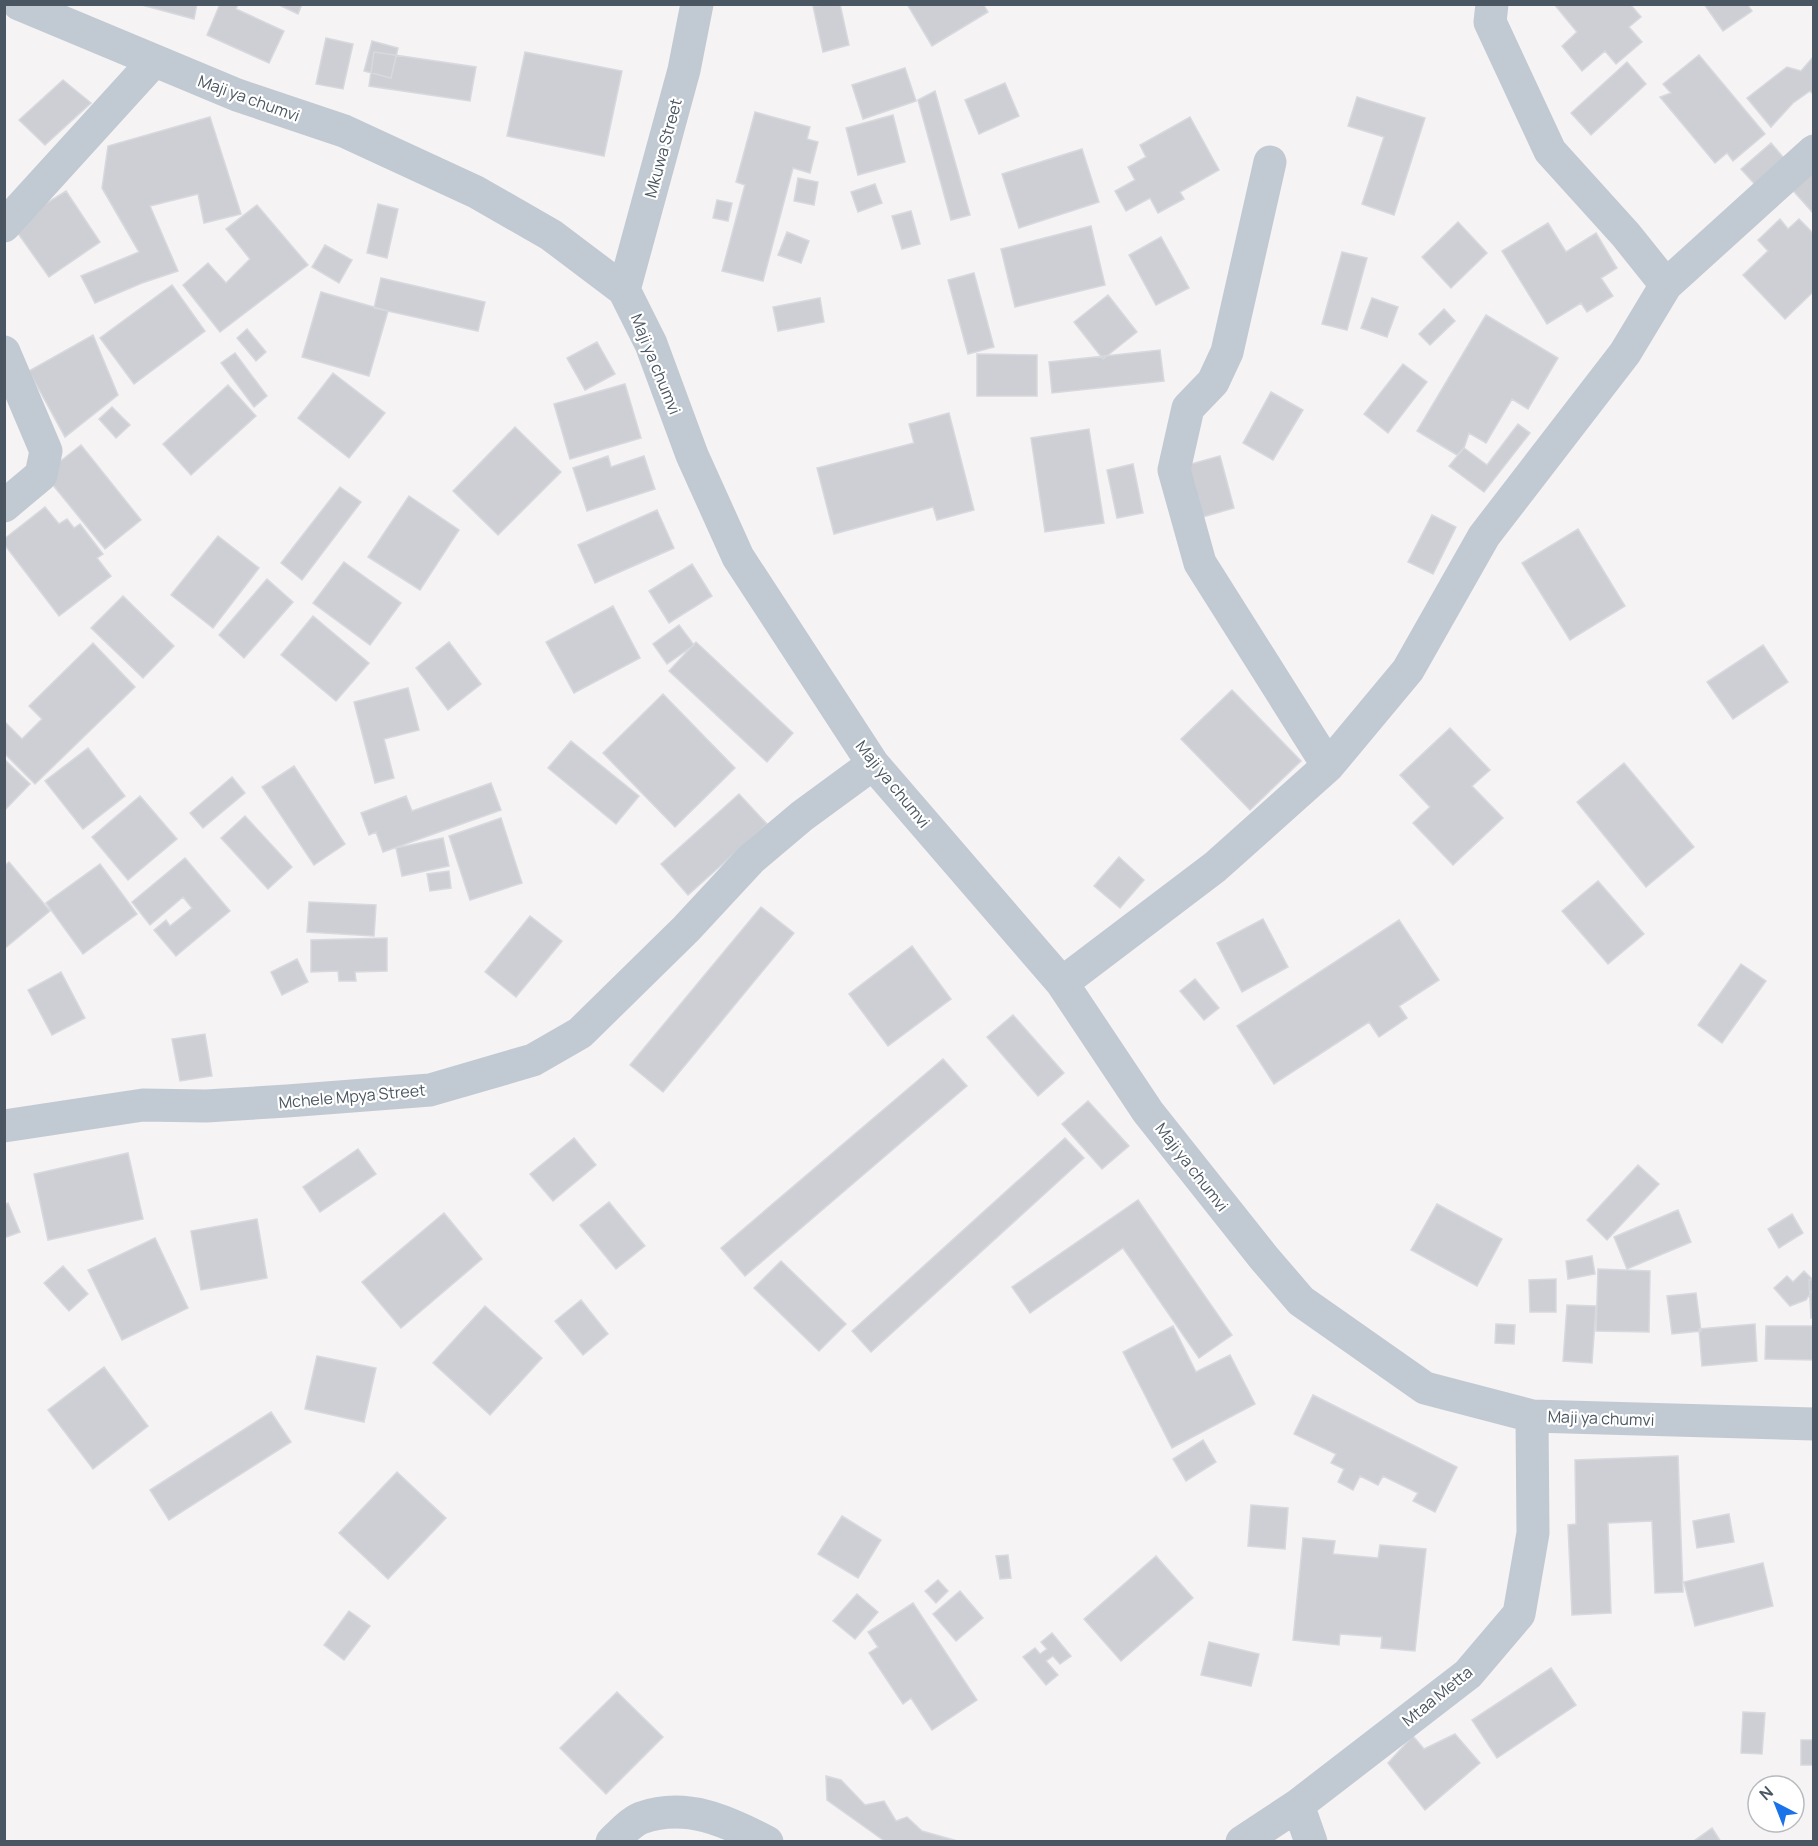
<svg xmlns="http://www.w3.org/2000/svg" width="1818" height="1846" viewBox="0 0 1818 1846" font-family="Manrope,sans-serif">
	<rect width="100%" height="100%" fill="#f5f3f3"/>
	<path fill="#cdcfd5" stroke="#d7d9de" stroke-width="1.5" d="M138 4H197L194 19Z
		M220 4H238L236 9 284 31 269 63 207 35Z
		M277 4H302L298 14Z
		M840 4 849 45 823 52 813 6Z
		M907 4H983L988 12 932 46Z
		M1554 4H1630L1641 17 1629 27 1642 42 1616 64 1605 51 1582 71 1562 46 1577 32Z
		M1704 4H1747L1752 11 1723 31Z
		M326 38 353 44 343 89 316 84Z
		M372 41 398 48 391 78 364 71Z
		M374 52 476 67 470 101 369 86Z
		M525 52 622 71 604 156 507 136Z
		M1699 55 1765 134 1733 161 1727 153 1715 163 1660 97 1671 93 1663 84Z
		M1814 56V95L1810 91 1793 103 1771 127 1747 98 1787 67 1801 71Z
		M1627 62 1646 84 1591 135 1571 113Z
		M905 68 916 101 863 119 852 85Z
		M63 80 91 103 45 145 19 120Z
		M1005 83 1019 116 979 134 965 100Z
		M935 91 970 215 951 220 918 100Z
		M1357 97 1425 118 1394 215 1362 204 1384 137 1348 126Z
		M755 112 810 127 807 139 818 142 810 173 793 168 763 281 722 271 745 185 736 182Z
		M893 115 905 162 858 175 846 128Z
		M210 117 241 214 204 223 198 194 150 206 178 271 142 283 95 303 81 276 139 252 102 188 108 146Z
		M1190 117 1219 170 1180 192 1184 199 1158 213 1150 198 1126 211 1115 191 1135 180 1128 167 1146 157 1140 145Z
		M1771 143 1789 164 1760 190 1741 169Z
		M1082 149 1099 202 1019 228 1002 174Z
		M1814 162V214L1788 185Z
		M798 178 818 182 814 205 794 201Z
		M875 184 882 203 858 212 851 192Z
		M66 191 100 242 49 277 12 225Z
		M717 200 732 203 728 221 713 218Z
		M378 204 398 209 387 258 367 253Z
		M257 205 308 265 220 332 183 285 208 263 226 283 250 259 226 229Z
		M911 211 920 244 902 249 892 216Z
		M1780 219 1788 229 1799 219 1814 234V291L1785 319 1743 275 1768 251 1758 240Z
		M1458 222 1487 253 1451 288 1422 257Z
		M1548 223 1566 252 1596 233 1617 268 1601 278 1613 296 1587 312 1581 303 1547 324 1502 251Z
		M1091 226 1105 285 1015 307 1001 249Z
		M787 232 809 241 801 263 778 255Z
		M1161 237 1189 288 1156 305 1129 255Z
		M325 245 352 260 339 283 312 267Z
		M1342 252 1367 258 1347 330 1322 324Z
		M974 273 994 347 968 354 948 280Z
		M381 278 485 302 478 331 374 308Z
		M172 285 205 331 134 384 100 338Z
		M321 292 388 311 369 376 302 357Z
		M1108 295 1137 332 1103 359 1074 322Z
		M820 298 824 322 778 331 773 307Z
		M1372 298 1398 307 1387 337 1361 328Z
		M1444 309 1455 321 1430 345 1419 334Z
		M1486 315 1558 358 1528 409 1512 399 1486 443 1469 433 1464 448 1457 455 1417 431Z
		M247 329 266 352 256 361 237 338Z
		M93 335 118 395 65 437 29 371Z
		M597 342 615 374 585 390 567 358Z
		M1160 350 1164 381 1052 393 1049 362Z
		M235 353 267 396 254 407 221 363Z
		M977 354 1037 355V396H977Z
		M1403 364 1427 382 1388 433 1364 414Z
		M333 373 385 413 349 458 298 418Z
		M625 384 641 438 570 459 554 404Z
		M228 385 256 416 191 475 163 444Z
		M1271 392 1303 410 1273 460 1243 443Z
		M112 407 130 425 116 438 99 419Z
		M949 413 974 510 937 520 933 507 834 534 817 468 914 443 909 424Z
		M1518 424 1530 433 1484 492 1449 466 1464 448 1487 465Z
		M515 427 561 472 498 535 453 491Z
		M1089 429 1104 523 1045 532 1031 438Z
		M81 445 141 520 105 549 44 474Z
		M608 456 611 467 644 456 655 489 587 511 573 468Z
		M1220 456 1234 508 1199 518 1184 466Z
		M1133 464 1143 513 1117 518 1107 470Z
		M340 487 361 502 302 580 281 563Z
		M409 496 459 530 420 590 368 557Z
		M45 507 59 524 67 519 74 528 80 524 103 554 97 558 111 576 59 616 4 544V539Z
		M657 510 674 548 595 583 578 545Z
		M1432 515 1456 527 1433 574 1408 562Z
		M1578 529 1625 606 1570 640 1522 563Z
		M218 536 259 568 213 628 171 595Z
		M344 562 401 603 370 645 313 603Z
		M692 564 712 596 669 623 649 591Z
		M267 579 293 602 244 658 219 635Z
		M123 596 174 646 143 678 91 628Z
		M613 606 640 658 574 693 546 642Z
		M313 616 369 663 336 701 281 655Z
		M679 625 694 645 667 664 653 644Z
		M449 642 481 684 448 710 416 668Z
		M696 642 793 733 767 762 669 671Z
		M93 643 135 687 35 784 4 753V721L22 739 42 719 29 706Z
		M1763 645 1788 682 1733 719 1707 682Z
		M408 688 419 730 384 739 394 778 375 783 354 702Z
		M1232 690 1301 761 1250 810 1181 739Z
		M663 694 735 768 675 827 603 753Z
		M1450 728 1490 770 1472 786 1503 818 1453 865 1413 823 1430 807 1400 775Z
		M571 741 639 796 616 824 548 768Z
		M88 748 125 796 83 829 45 781Z
		M4 759 30 784 4 811Z
		M1624 763 1694 847 1646 887 1577 802Z
		M294 766 345 844 314 865 262 787Z
		M232 777 245 793 203 828 190 813Z
		M491 783 501 810 383 852 376 832 369 835 361 813 406 796 412 811Z
		M739 794 767 824 688 895 661 864Z
		M140 796 177 839 128 880 92 837Z
		M245 816 292 867 268 889 221 838Z
		M501 818 522 883 470 900 449 836Z
		M443 838 449 866 402 876 396 848Z
		M1119 857 1144 880 1120 908 1094 886Z
		M185 858 230 911 176 956 154 930 166 920 170 926 192 908 183 897 150 925 132 902Z
		M9 862 50 911 4 949V866Z
		M100 864 137 914 83 954 46 903Z
		M449 871 451 888 430 891 427 874Z
		M1598 881 1644 934 1608 964 1562 911Z
		M309 902 376 905 374 936 307 932Z
		M761 907 794 933 663 1092 630 1065Z
		M530 916 562 941 516 997 485 972Z
		M1263 919 1288 967 1242 992 1217 943Z
		M1399 920 1439 980 1399 1006 1407 1018 1379 1037 1369 1022 1274 1084 1237 1026Z
		M387 938V971L355 972 356 981H339L338 971 311 972V940Z
		M912 946 951 999 888 1046 849 994Z
		M297 959 308 982 282 995 271 972Z
		M1741 964 1766 981 1722 1043 1698 1025Z
		M61 972 85 1018 52 1035 28 990Z
		M1195 979 1219 1008 1204 1020 1180 991Z
		M1013 1015 1064 1073 1038 1096 987 1037Z
		M205 1034 212 1076 180 1081 172 1039Z
		M943 1059 967 1086 745 1276 721 1248Z
		M1088 1101 1129 1146 1102 1169 1062 1124Z
		M574 1138 596 1165 553 1201 530 1174Z
		M1065 1138 1084 1158 871 1352 852 1331Z
		M358 1149 376 1174 320 1212 303 1187Z
		M128 1153 143 1219 48 1240 34 1174Z
		M1638 1165 1659 1184 1607 1240 1587 1220Z
		M1138 1200 1232 1335 1199 1358 1123 1248 1030 1313 1012 1287Z
		M609 1202 645 1246 616 1269 580 1225Z
		M8 1203 20 1232 4 1238V1205Z
		M1437 1204 1502 1239 1477 1286 1411 1250Z
		M1678 1210 1691 1242 1627 1269 1614 1237Z
		M444 1213 482 1259 401 1328 362 1282Z
		M1792 1214 1803 1233 1779 1248 1768 1229Z
		M257 1219 267 1278 201 1290 191 1231Z
		M155 1238 188 1308 122 1340 88 1270Z
		M1592 1256 1595 1274 1568 1279 1566 1261Z
		M781 1261 846 1324 819 1351 754 1288Z
		M63 1266 88 1294 69 1311 44 1283Z
		M1598 1269 1650 1271 1649 1332 1596 1331Z
		M1804 1271 1814 1281V1288L1806 1300 1790 1306 1774 1288 1787 1276 1793 1282Z
		M1556 1279V1312H1530L1529 1280Z
		M1809 1280H1814V1317L1811 1318Z
		M1696 1293 1701 1331 1672 1334 1667 1296Z
		M581 1300 608 1334 583 1355 555 1321Z
		M1567 1305 1596 1306 1592 1363 1563 1361Z
		M485 1306 542 1358 490 1415 433 1363Z
		M1496 1324 1515 1325 1514 1344 1495 1343Z
		M1755 1324 1757 1361 1702 1366 1699 1329Z
		M1173 1326 1196 1372 1230 1355 1255 1404 1172 1448 1123 1352Z
		M1766 1326H1814V1360L1765 1359Z
		M317 1356 376 1368 364 1422 305 1409Z
		M104 1367 148 1426 93 1469 48 1410Z
		M1313 1395 1457 1467 1435 1512 1413 1501 1418 1493 1383 1476 1378 1485 1360 1476 1353 1490 1338 1482 1344 1469 1331 1463 1336 1454 1294 1434Z
		M271 1412 291 1442 169 1520 150 1490Z
		M1203 1440 1216 1462 1186 1481 1173 1459Z
		M1678 1456 1683 1592 1655 1593 1652 1521 1608 1523 1611 1613 1572 1615 1568 1525 1576 1524 1575 1460Z
		M397 1472 446 1518 388 1579 339 1533Z
		M1251 1505 1288 1508 1285 1549 1248 1546Z
		M1729 1514 1734 1542 1697 1548 1693 1521Z
		M842 1516 881 1540 858 1578 818 1554Z
		M1303 1538 1335 1541 1333 1554 1378 1558 1380 1545 1426 1549 1415 1651 1381 1648 1382 1637 1340 1634 1339 1645 1293 1640Z
		M1008 1555 1011 1578 1000 1579 996 1556Z
		M1156 1556 1193 1598 1121 1661 1084 1619Z
		M1763 1563 1773 1606 1695 1626 1684 1582Z
		M938 1580 948 1591 936 1603 925 1591Z
		M960 1591 983 1618 956 1641 933 1614Z
		M857 1594 878 1612 855 1639 833 1621Z
		M913 1603 977 1700 932 1730 911 1698 903 1704 869 1653 878 1647 868 1632Z
		M349 1611 370 1626 344 1660 324 1645Z
		M1052 1633 1071 1656 1060 1664 1053 1656 1046 1661 1058 1675 1046 1685 1023 1657 1035 1648 1040 1654 1047 1649 1041 1642Z
		M1209 1642 1259 1654 1251 1686 1201 1675Z
		M1551 1668 1576 1705 1497 1758 1472 1720Z
		M617 1692 663 1737 606 1794 560 1748Z
		M1743 1712 1765 1713 1762 1754 1741 1753Z
		M1455 1734 1480 1763 1425 1810 1388 1763 1413 1736 1424 1749Z
		M1801 1740H1814V1765H1801Z
		M826 1776 841 1780 865 1805 884 1801 896 1821 907 1817 922 1831 961 1842H886L827 1800Z
		M1712 1828 1721 1842H1694V1841Z"/>
	<g fill="none" stroke-linecap="round" stroke-linejoin="round">
		<path stroke="#c1cad2" stroke-width="33" d="M19 4 237 95 344 131 476 192 551 235 624 290 651 344 692 455 738 557 873 764 1062 983 1148 1112 1264 1258 1301 1301 1425 1388 1532 1416 1814 1424
			M1270 162 1227 352 1213 382 1188 408 1174 470 1200 563 1328 766
			M4 226 154 61
			M1666 285 1814 151
			M624 290 684 70 697 4
			M4 352 46 451 41 475 4 506
			M1062 983 1215 867 1328 766 1408 670 1484 536 1625 353 1666 285 1626 235 1550 151 1490 22 1492 4
			M4 1126 143 1105 206 1106 287 1101 430 1090 533 1060 580 1033 686 929 751 859 802 816 873 764
			M1298 1805 1311 1842
			M612 1842C620 1834 631 1822 641 1818 686 1802 727 1821 767 1842
			M1242 1842 1298 1805 1468 1674 1519 1614 1533 1533 1532 1416"/>
	</g>
	<g text-anchor="middle" stroke-width="4.5" stroke-linejoin="round" paint-order="stroke">
		<g font-size="16" fill="#4a5661" stroke="#fff">
			<text transform="translate(249 98) rotate(20)" y="6">Maji ya chumvi</text>
			<text transform="translate(663 148) rotate(-75)" y="6">Mkuwa Street</text>
			<text transform="translate(656 364) rotate(68)" y="6">Maji ya chumvi</text>
			<text transform="translate(893 784) rotate(51)" y="6">Maji ya chumvi</text>
			<text transform="translate(352 1096) rotate(-5)" y="6">Mchele Mpya Street</text>
			<text transform="translate(1192 1167) rotate(52)" y="6">Maji ya chumvi</text>
			<text transform="translate(1601 1418) rotate(2)" y="6">Maji ya chumvi</text>
			<text transform="translate(1437 1696) rotate(-39)" y="6">Mtaa Metta</text>
		</g>
	</g>
	<rect width="1818" height="1846" fill="none" stroke="#4a5661" stroke-width="12"/>
	<g transform="translate(1776 1804) rotate(318)"><circle r="28" fill="#ffffff" stroke="#b7bbc0" stroke-width="1.5"/>
	<path d="M0-4.5L10 22L0 15L-10 22Z" fill="#1a73e8"/>
	<text y="-9" font-size="16" font-weight="bold" text-anchor="middle" fill="#4a5661">N</text>
	</g>
</svg>
